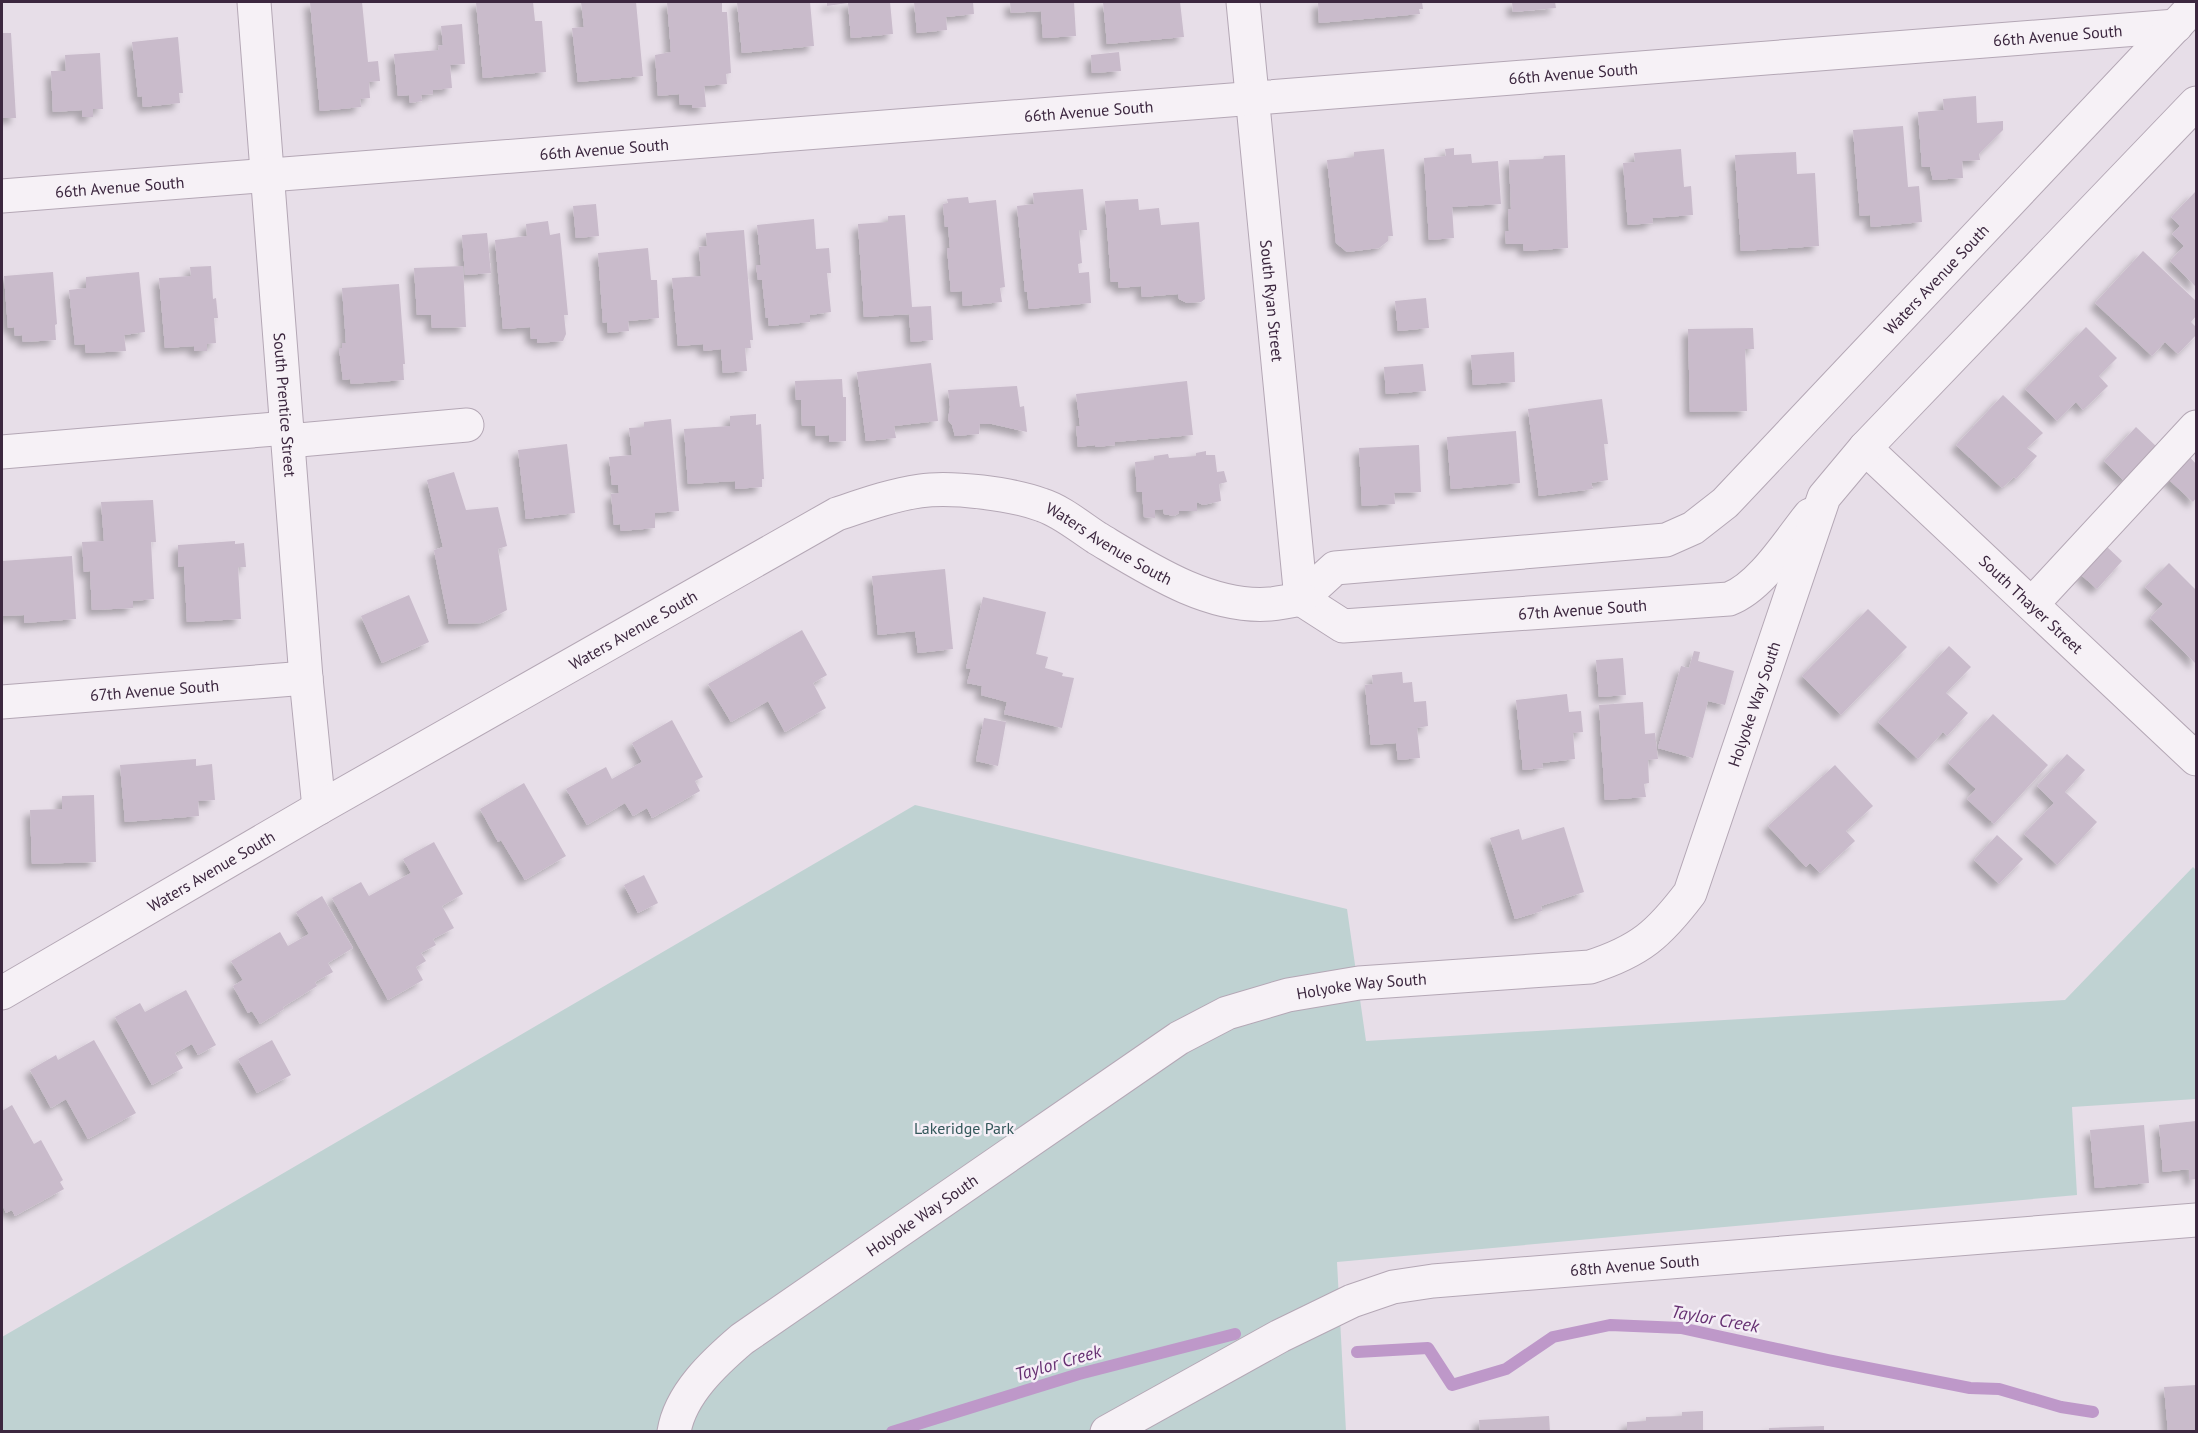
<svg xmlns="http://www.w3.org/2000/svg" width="2198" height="1433" viewBox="0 0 2198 1433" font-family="'PT Sans',sans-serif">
	<defs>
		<filter id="shadow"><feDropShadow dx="-5.5" dy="5.5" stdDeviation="3" flood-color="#0004"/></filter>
	</defs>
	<rect width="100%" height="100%" fill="#e7dee8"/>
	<path fill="#bfd2d2" d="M915 805 1347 909 1366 1041 2065 1000 2193 867 2196 870V1099L2072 1107 2077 1195 1337 1262 1346 1431H2V1337Z"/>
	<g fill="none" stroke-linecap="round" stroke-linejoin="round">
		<path stroke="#be98c9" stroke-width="12" d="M1357 1352 1428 1348 1452 1385 1506 1369 1553 1337 1610 1325 1681 1328 1828 1360 1970 1388 1999 1389 2061 1407 2093 1412
			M892 1432 1079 1374 1235 1334"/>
	</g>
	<path fill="#c9bbcb" filter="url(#shadow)" d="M310 2H362L368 62 378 61 380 81 369 82 370 98 360 99 361 107 320 111Z
		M476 2H533L535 21H542L546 72 483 78Z
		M581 2H636L643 76 578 82 572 28 584 27Z
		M667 2H722V12H727L731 73 726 74 727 84 704 86 706 107 692 108V105H680L679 94 658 96 655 55 671 52Z
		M737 2H810L814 46 742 53Z
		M827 2H890L893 34 851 38 848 3 827 6Z
		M914 2H973L974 14 946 17 947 30 917 33Z
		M1010 2H1074L1076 36 1043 38 1041 11 1011 13Z
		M1103 2H1180L1184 37 1107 44Z
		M1318 2H1422L1423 9H1419L1420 14 1319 23Z
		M1512 2H1555L1556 8 1513 12Z
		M462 24 465 64 450 65 452 88 433 90V94L421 95 422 101 410 103 409 95 398 96 394 54 439 50 438 46 443 45 441 26Z
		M2 33H11L16 118H2Z
		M178 37 183 93H179L180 103 143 107 142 96 138 97 132 42Z
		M1119 52 1121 71 1092 73 1091 55Z
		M100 53 103 109H93V117H82V110L53 112 51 71H66L65 55Z
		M1976 96 1977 123 2003 121V130L1979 154 1980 160 1962 161 1963 178 1933 180 1930 167H1922L1918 112 1944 110 1943 99Z
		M1903 126 1908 187 1919 186 1922 222 1871 227 1870 215 1860 216 1853 130Z
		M1454 148V155L1471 154 1472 163 1498 161 1501 204 1452 207 1454 238 1429 240 1424 158 1446 156 1445 149Z
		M1384 149 1393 236H1388V241L1379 248 1347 252 1336 243 1327 160 1354 157V152Z
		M1681 149 1684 187 1691 186 1693 215 1652 218 1653 223 1628 225 1623 163 1635 162 1634 153Z
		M1796 152 1797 174 1815 173 1819 246 1741 251 1735 155Z
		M1565 155 1568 248 1524 251 1523 244H1506L1505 231H1509L1508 210 1511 209 1509 160 1543 159 1544 156Z
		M1083 189 1087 230H1079L1082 263 1078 264 1079 273 1089 272 1091 303 1029 309 1027 292H1025L1017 206 1034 204 1033 193Z
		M2196 191V287L2170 261 2184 246 2172 234 2180 226 2171 217Z
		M968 197 969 203 996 200 1005 287 1000 288 1002 302 963 306 962 291 951 292 947 248H950L948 227H945L943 204 948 203 947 199Z
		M1138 199 1139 210 1159 208 1161 225 1199 222 1205 299 1201 302 1187 303 1179 299 1178 294 1142 297 1141 286 1119 288 1118 282H1111L1105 201Z
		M596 204 599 236 576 238 573 206Z
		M905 215 912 307 931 306 933 340 911 342 909 314 864 317 858 224 888 222V216Z
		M814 219 816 249 829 248 831 273H827L831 312 810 315V322L769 326 768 318H766L762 280H758L756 265H761L757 225Z
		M548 221 550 235 560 233 568 315H564L566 334 563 341 537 343V339H531L530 327 503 329 495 240 527 236 526 224Z
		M744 230 753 340H750L751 348H745L747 371 723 373 721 349 704 351 703 344 678 346 672 278 701 276 699 247 707 246 706 233Z
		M487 233 491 273 465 275 462 235Z
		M648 248 651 280H657L659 318 628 321 629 331 608 333 607 322 603 323 598 253Z
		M2143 251 2196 301V316L2191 322 2196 327V335L2178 354 2165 342 2152 356 2095 303Z
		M211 266 213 299 216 298 218 318H214L216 343 207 344V351H194V346L165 348 159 278 191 276 190 267Z
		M463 266 466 327 432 328 431 315H417L414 268Z
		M53 272 57 324 55 325 56 340 23 342 22 335 15 336 14 327 8 328 4 276Z
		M139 272 145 332 124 335 126 351 86 353 85 344 75 345 69 290 86 288V277Z
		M399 284 405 364H403L404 380 351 384 350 379 343 380 339 348H342V343H346L342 288Z
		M1426 298 1429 328 1398 331 1395 301Z
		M2086 327 2117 358 2099 376 2108 386 2083 410 2076 402 2057 421 2025 389Z
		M1753 328 1754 349H1745L1747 411 1690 412 1688 329Z
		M1514 352 1515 382 1473 385 1471 355Z
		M931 363 938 421 894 426 896 438 866 441 857 372Z
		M1423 364 1426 391 1386 394 1384 367Z
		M842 379 843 397H846V441L829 442V435L816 436 815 426H802L801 400H796L795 381Z
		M1187 381 1193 435 1115 442V445L1096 447 1095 445 1078 447 1076 426H1080L1076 394Z
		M1017 386 1020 407 1024 406 1027 432 992 424H980L979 434 955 436 952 425 948 420 950 407 948 390Z
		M2003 395 2043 433 2027 448 2037 456 2016 479 2014 477 2002 488 1956 445Z
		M1602 399 1608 444H1604L1608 480 1591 483 1593 489 1539 496 1528 409Z
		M756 414V425L761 424 764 479H762V487L735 489V481L688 484 684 429 730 426V416Z
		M671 419 679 511 655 513V528L621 531 620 524 614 525 611 494 619 493 618 485H612L609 457 632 455 629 428 644 427V422Z
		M2136 427 2158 448 2125 482 2104 461Z
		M1516 431 1520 483 1451 489 1447 437Z
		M567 444 575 513 526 519 518 450Z
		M1419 445 1421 492 1394 493 1395 504 1362 506 1359 448Z
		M1206 451V455H1215L1217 472 1224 471 1227 482 1219 484 1221 501 1203 505 1197 502V511H1179V513L1174 516 1164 514 1163 509 1155 510V518L1144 517 1142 492H1137L1135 462 1154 460V456L1168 454 1169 458 1196 456V453Z
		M2188 455 2196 464V498L2193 502 2166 477Z
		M454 472 466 510 498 507 507 546 498 549 507 610 482 623 449 624 434 550 443 547 427 480Z
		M153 500 156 542H151L154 599 133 601V608L92 610 90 571 84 572 82 542 104 541 101 502Z
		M235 541V544L244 543 246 567H238L241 619 187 622 184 566 178 567V545Z
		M2106 546 2122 561 2097 589 2080 574Z
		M72 556 76 619 24 623V615L2 616V561Z
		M2169 563 2196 590V664L2150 618 2163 604 2145 587Z
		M945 569 953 649 918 653 915 631 878 635 872 576Z
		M409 595 429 642 382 663 361 616Z
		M983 597 1046 612 1036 654 1048 657 1045 668 1063 673 1062 676 1074 678 1062 728 1004 714 1007 702 981 695 982 686 967 683 971 669 966 668Z
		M1868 609 1907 647 1841 715 1802 676Z
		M802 630 827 675 813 683 826 708 785 732 768 701 731 722 708 684Z
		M1949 646 1971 667 1946 693 1968 713 1947 736 1943 732 1918 759 1878 722Z
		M1694 651 1700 652 1698 661 1734 671 1725 705 1708 701 1693 758 1658 748 1681 666 1689 668Z
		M1623 658 1626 695 1599 697 1596 660Z
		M1402 672 1403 683 1412 682 1414 702 1426 701 1428 726 1417 728 1420 758 1398 760 1396 743 1371 745 1365 685 1373 684 1372 675Z
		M1567 694 1569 712 1581 711 1583 732 1573 733 1575 759 1542 763 1543 768 1523 770 1516 700Z
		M1643 702 1645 734 1655 733 1658 759 1648 760 1649 783 1644 784 1646 797 1605 800 1599 705Z
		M1993 714 2048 765 1994 824 1967 799 1976 789 1948 763Z
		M984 718 1006 722 998 766 976 761Z
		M672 720 703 777 695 781 700 791 652 818 647 808 633 816 625 803 587 825 566 789 606 767 612 779 642 762 632 743Z
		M2067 754 2085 770 2065 792 2097 822 2057 865 2024 834 2054 803 2037 786Z
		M196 759V766L212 764 215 800 198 801 199 816 125 822 120 765Z
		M1835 765 1873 806 1846 831 1855 841 1820 873 1810 863 1806 867 1768 826Z
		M524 783 566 856 525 880 501 840 498 842 480 809Z
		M94 795 96 862 32 864 30 810 62 809V796Z
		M1564 827 1584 892 1541 906 1542 911 1515 919 1490 838 1519 829 1522 840Z
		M1997 835 2023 859 1999 884 1974 860Z
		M434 842 463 894 442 906 454 928 433 939 436 945 421 953 426 961 416 967 423 980 388 1000 332 898 361 882 369 896 411 873 403 859Z
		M644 875 658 903 638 913 624 885Z
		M322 896 353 948 328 963 333 972 315 982 317 986 283 1007 284 1009 260 1024 252 1011 248 1013 233 986 243 980 231 961 280 932 288 946 309 934 296 912Z
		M186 990 216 1045 198 1055 192 1044 175 1053 183 1068 152 1085 115 1017 140 1003 145 1012Z
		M94 1040 136 1113 88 1139 66 1099 51 1108 30 1070 56 1055 58 1060Z
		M272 1040 291 1075 257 1093 238 1059Z
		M12 1105 34 1144 41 1140 63 1180 60 1182 64 1189 15 1216 12 1210 6 1213 2 1204V1111Z
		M2196 1121V1179L2189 1180V1169L2163 1172 2159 1125Z
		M2144 1125 2149 1183 2095 1188 2090 1130Z
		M2196 1385V1432H2168L2164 1387Z
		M1703 1411V1432H1627V1422L1646 1421V1417L1682 1416V1412Z
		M1549 1416 1550 1432H1480L1479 1420Z
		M1824 1426V1432H1769V1428Z"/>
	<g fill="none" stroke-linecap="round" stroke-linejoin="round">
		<defs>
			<g id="minor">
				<path id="s1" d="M254 2 306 678 319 808"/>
				<path id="s2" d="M1243 2 1301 599"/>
				<path id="s3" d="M2 196 2176 26"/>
				<path d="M288 441 467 425"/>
				<path id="s4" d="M1865 448 2196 759"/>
				<path d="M2 452 287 428"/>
				<path id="s5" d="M1301 599 1335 568 1666 540 1693 528 1725 503 2196 4"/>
				<path id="s6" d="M1301 599 1343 626 1729 599C1761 587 1789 541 1810 515"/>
				<path d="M2032 604 2196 427"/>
				<path id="s7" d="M2 702 306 678"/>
				<path id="s8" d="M2 993 319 808 837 514C864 505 892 495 920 491 951 486 1013 494 1042 505 1061 511 1080 527 1097 538 1147 568 1209 609 1270 604 1280 603 1291 601 1301 599"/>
				<path id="s9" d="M674 1432C680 1394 715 1362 742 1339L1179 1038 1227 1013 1288 995 1359 983 1590 967C1640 951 1659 934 1690 893L1824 497 1865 448 2196 103"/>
				<path id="s10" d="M1107 1432 1280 1336 1352 1301 1393 1287 1433 1281 2196 1220"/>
			</g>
		</defs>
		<use href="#minor" stroke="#b4a7b5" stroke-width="35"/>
		<use href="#minor" stroke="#f6f1f6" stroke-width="33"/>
	</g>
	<g text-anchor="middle" stroke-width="5" stroke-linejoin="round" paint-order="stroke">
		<g font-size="16" fill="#3c273f" stroke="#f4eef6">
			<text dy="6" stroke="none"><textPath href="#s3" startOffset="2062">66th Avenue South</textPath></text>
			<text dy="6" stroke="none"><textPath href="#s3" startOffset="1576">66th Avenue South</textPath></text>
			<text dy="6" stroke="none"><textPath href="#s3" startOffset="1090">66th Avenue South</textPath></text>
			<text dy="6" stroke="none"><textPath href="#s3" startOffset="604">66th Avenue South</textPath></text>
			<text dy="6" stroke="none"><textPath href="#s3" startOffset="118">66th Avenue South</textPath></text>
			<text dy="6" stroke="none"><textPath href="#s5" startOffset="756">Waters Avenue South</textPath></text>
			<text dy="6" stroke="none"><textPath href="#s2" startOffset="300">South Ryan Street</textPath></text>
			<text dy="6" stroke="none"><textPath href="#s1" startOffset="404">South Prentice Street</textPath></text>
			<text dy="6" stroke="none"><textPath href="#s8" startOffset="1250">Waters Avenue South</textPath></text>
			<text dy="6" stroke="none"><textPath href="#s4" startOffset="228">South Thayer Street</textPath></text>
			<text dy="6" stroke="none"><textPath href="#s6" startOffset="290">67th Avenue South</textPath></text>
			<text dy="6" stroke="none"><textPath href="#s8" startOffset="728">Waters Avenue South</textPath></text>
			<text dy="6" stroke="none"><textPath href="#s7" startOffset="153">67th Avenue South</textPath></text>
			<text dy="6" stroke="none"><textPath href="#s9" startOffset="1396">Holyoke Way South</textPath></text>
			<text dy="6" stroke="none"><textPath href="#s8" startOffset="242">Waters Avenue South</textPath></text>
			<text dy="6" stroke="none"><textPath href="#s9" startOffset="840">Holyoke Way South</textPath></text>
			<text dy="6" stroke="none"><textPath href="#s9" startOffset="336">Holyoke Way South</textPath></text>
			<text dy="6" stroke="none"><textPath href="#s10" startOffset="564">68th Avenue South</textPath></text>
		</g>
		<g font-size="16" fill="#34585b" stroke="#f4eef6">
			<text x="964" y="1134">Lakeridge Park</text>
		</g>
		<g font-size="18" font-style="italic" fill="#673173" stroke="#f4eef6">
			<text transform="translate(1715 1319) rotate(10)" y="6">Taylor Creek</text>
			<text transform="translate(1058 1363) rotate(-16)" y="6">Taylor Creek</text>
		</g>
	</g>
	<rect width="2198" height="1433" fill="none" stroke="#3c273f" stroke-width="6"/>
</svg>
